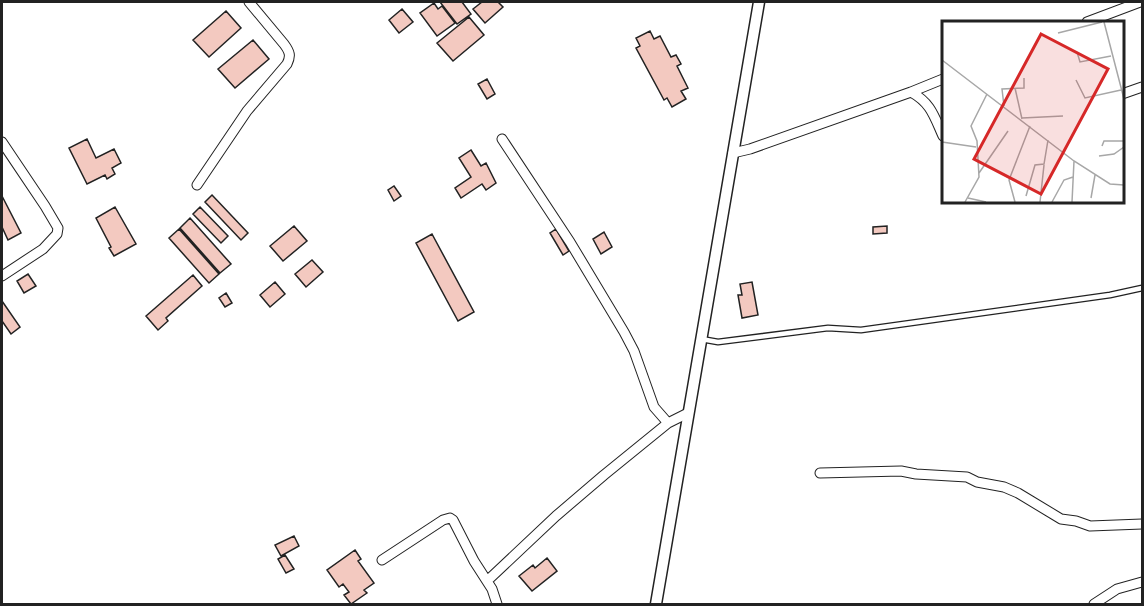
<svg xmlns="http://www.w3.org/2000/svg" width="1144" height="606" viewBox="0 0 1144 606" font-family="'Open Sans',sans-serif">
	<rect width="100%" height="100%" fill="#fff"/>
	<path fill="#f3c9c0" stroke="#222" stroke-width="1.5" d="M440 2H462L471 14 457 24Z
		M482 2H498L503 7 485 23 473 9Z
		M434 3 438 9 442 6 455 23 437 36 420 13Z
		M402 9 413 22 399 33 389 20Z
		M226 11 241 28 209 57 193 40Z
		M469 17 484 35 453 61 437 43Z
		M650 31 654 39 660 36 671 57 676 55 681 64 677 66 688 88 681 91 686 99 672 107 667 98 664 100 636 48 640 46 636 38Z
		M253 40 269 59 235 88 218 69Z
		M487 79 495 94 487 99 478 84Z
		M87 139 96 158 114 149 121 163 112 168 115 174 107 179 105 175 87 184 69 148Z
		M471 150 481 166 486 163 496 183 486 190 482 184 461 198 455 188 471 177 459 158Z
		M394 186 401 196 394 201 388 190Z
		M212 195 248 233 241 240 205 202Z
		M2 196 21 233 8 240 2 227Z
		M115 207 136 244 114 256 109 248 111 247 96 218Z
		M200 207 228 236 221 243 193 214Z
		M190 218 231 264 220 273 180 228Z
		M294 226 307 241 283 261 270 246Z
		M887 226V233L873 234V227Z
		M179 229 219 274 209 283 169 238Z
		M556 229 569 251 563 255 550 233Z
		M604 232 612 247 601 254 593 239Z
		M432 234 474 312 458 321 416 243Z
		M312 260 323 272 306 287 295 274Z
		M28 274 36 286 24 293 17 281Z
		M193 275 202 286 166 318 168 321 158 330 146 316Z
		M275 282 285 294 270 307 260 295Z
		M752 282 758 315 742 318 738 295H742L740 284Z
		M226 293 232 303 225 307 219 298Z
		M2 301 20 327 11 334 2 321Z
		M294 536 299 546 281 556 275 545Z
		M355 550 361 559 358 561 374 583 364 590 367 593 351 604 344 595 349 592 343 584 339 587 327 570Z
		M285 555 294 569 286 573 278 559Z
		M547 558 557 571 532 591 519 576 533 565 535 568Z"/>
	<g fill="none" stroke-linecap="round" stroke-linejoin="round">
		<defs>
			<path id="service" d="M701 339 718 342 828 328 861 330 1110 295 1142 288"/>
			<path id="minor" d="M1087 22 1140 2
				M911 92 943 79
				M1122 94 1142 87
				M502 139 570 242 624 332 634 351 654 407 668 423
				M2 142 45 206 58 228 57 234 43 249 2 276
				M733 153 750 149 911 92C931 103 934 116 943 136
				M197 185 247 111 287 64C291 56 290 52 284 44L249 2
				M820 473 901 471 916 474 967 477 977 482 1004 487 1018 493 1061 519 1076 521 1090 526 1142 524
				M382 560 443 520 450 518 453 520 474 561 492 589 497 604
				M487 581 556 516 604 475 668 423 688 413
				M1094 604 1117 589 1142 582"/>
			<path id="tertiary" d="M656 604 759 2"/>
		</defs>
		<use href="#service" stroke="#222" stroke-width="7"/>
		<use href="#minor" stroke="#222" stroke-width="11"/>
		<use href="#tertiary" stroke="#222" stroke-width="13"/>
		<use href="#service" stroke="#fff" stroke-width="4.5"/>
		<use href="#minor" stroke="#fff" stroke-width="9"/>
		<use href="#tertiary" stroke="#fff" stroke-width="10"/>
	</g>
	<g transform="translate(942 21)">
		<rect width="182" height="182" fill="#fff"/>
		<path fill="none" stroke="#a7a7a7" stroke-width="1.5" d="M162 1 182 78M116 12 160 1M135 31 138 41 169 35M0 39 132 140 168 163 182 164M134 59 143 77 179 69M73 67 80 98M62 85 60 68 82 67V57M80 97 121 95M0 121 34 126M160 125 162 120H182M157 135 172 133 182 126M37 152 66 110M84 175 93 144 102 143 106 119M26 177 44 181M149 177 153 154M23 181 37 156 35 120 29 105 45 73M73 181 67 159 88 105M98 181 102 144M110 181 122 159 131 156M130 181 132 140"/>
		<path fill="#d62828" fill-opacity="0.15" stroke="#d62828" stroke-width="3" d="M99 13 166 48 99 173 32 138Z"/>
		<rect width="182" height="182" fill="none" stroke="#222" stroke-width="3"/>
	</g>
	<rect width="1144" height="606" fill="none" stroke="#222222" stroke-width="6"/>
</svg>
